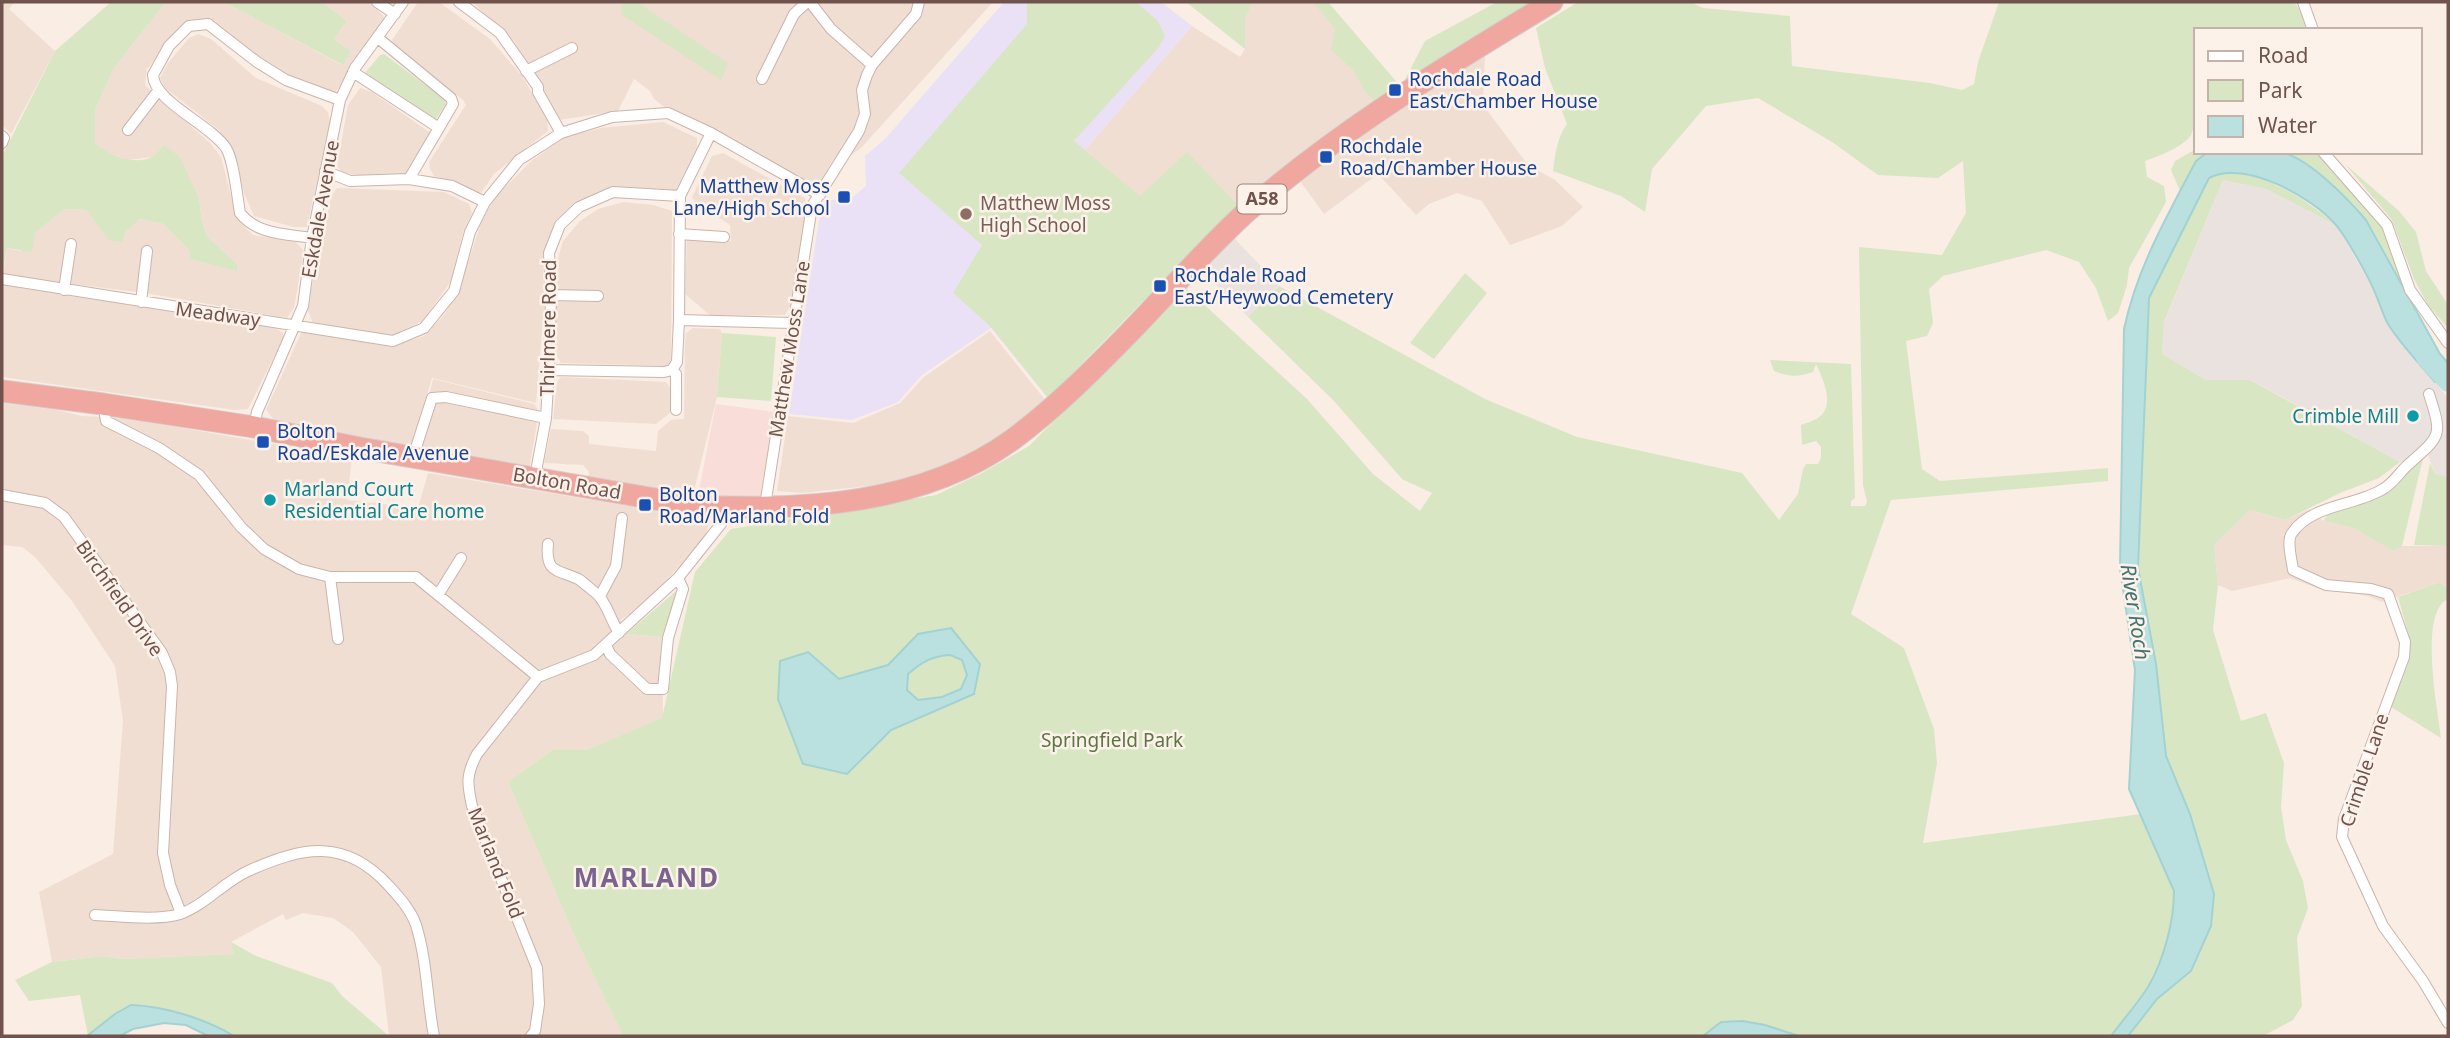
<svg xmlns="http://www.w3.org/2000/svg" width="2450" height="1038" viewBox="0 0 2450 1038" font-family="'Noto Sans',sans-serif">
	<rect width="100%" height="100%" fill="#faede4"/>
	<path fill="#f1ded3" d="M2 2H15L9 9 55 51 11 134 2 125Z
		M166 2H224L342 65 351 51 334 39 347 21 322 2H370L386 19 335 93 272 69 212 24 182 25 147 69 145 85 210 143 221 157 237 219 253 235 296 242 304 251 294 308 287 318 151 294 3 275 7 248 20 251 35 233 65 209 87 210 125 233 140 219 163 224 189 250 190 259 237 270 238 265 207 236 202 221 199 198 152 157 129 160 105 152 95 143V110L114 68Z
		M418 2H439L490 39 523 77 547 120 548 131 494 174 481 193 434 176 430 169 429 162 466 105 463 100 394 46 392 40Z
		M472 2H993L861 148 851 155 833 160 818 186 668 110 654 99 650 91 634 79 618 111 559 120 514 41Z
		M1253 2 1316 3 1391 93 1240 207 1140 197 1085 150 1192 26 1240 57 1245 49V19Z
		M198 34 211 39 256 78 322 106 328 112 330 123 307 227H293L254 216 244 193 234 155 220 131 165 88 160 78 168 63 189 38Z
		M1485 53 1483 105 1528 165 1555 180 1583 207 1562 226 1510 245 1482 201 1457 193 1429 204 1416 215 1378 174 1324 214 1300 181 1375 122Z
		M360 88 372 92 432 134 406 174 384 178 342 173 337 166 348 105Z
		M663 122 697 138V147L676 190H632L582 200 551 235 543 270 545 295 536 403 432 378 411 448 276 422 266 410 302 331 392 346 424 336 444 315 460 287 481 223 494 199 530 162 565 137 601 128Z
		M723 153 805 198 807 210 792 303 785 315 711 316 685 294 687 239 731 241 730 225 696 203 692 197 712 156Z
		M337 188 444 192 469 204 472 213 463 232 451 281 423 321 390 336 313 324 307 308 331 197Z
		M624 202 653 205 672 211 671 366 561 363 555 353 557 262 563 241 580 221 598 209Z
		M2 285 275 328 283 333V339L248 409 235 410 2 377Z
		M693 328 720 329 722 333 717 397 693 495 588 478 589 472 583 465 544 463 551 429 583 431 589 436V444L656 451 658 431 671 420 684 419 685 341 686 333Z
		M990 331 1046 401 982 452 897 483 802 493 777 491 788 416 853 423 900 403 924 377Z
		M561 377 666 382 670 388V413L656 424 553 419 557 382Z
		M433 379 534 404 539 411 529 471 415 453Z
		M2 403 57 410 82 416 127 418 352 458 347 500 418 508 428 473 671 513 711 517 705 538 640 609 621 619 626 634 662 637 663 718 586 750H552L508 782 574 935 623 1036H389L381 967 353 932 333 918 303 913 286 920 283 914 231 942 235 954 121 959 104 956 52 962 39 892 113 854 123 721 115 666 72 601 35 557 22 547 2 545Z
		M2310 509 2323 521 2353 528 2393 551 2402 546H2448V589L2440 582 2382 602 2368 596 2317 588 2290 578 2232 591 2218 585 2214 545 2250 510 2285 520Z"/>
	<path fill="#f9ddd8" d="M716 404 776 412 760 497 697 500Z"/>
	<path fill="#eae2de" d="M2223 180 2266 189 2336 225 2375 292 2387 323 2448 398V477L2435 474 2427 452 2414 464 2400 462 2251 380H2206L2162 354 2164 323Z
		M1233 237 1279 285 1248 317 1204 273 1210 260Z"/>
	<path fill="#ebe1f6" d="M1004 2H1161L1192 26 1085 150 1133 191 1048 398 991 328 922 375 898 402 852 420 789 414 821 207 831 200 853 197 866 186 865 156 885 139Z"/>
	<path fill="#d8e6c4" d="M111 2H166L114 68 95 110V143C108 155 135 166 152 157 156 155 161 148 164 145L179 156 199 198 202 221 207 236 238 265 237 271 190 259 189 250 163 224 140 219 125 233 122 242 108 240 87 210 65 209 35 233 32 252 7 248 2 274V156L55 51Z
		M224 2H322L347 21 334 39 351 51 343 65Z
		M621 2H637L728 63 721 80 622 15Z
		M1027 2H1136L1158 21 1165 36 1159 47 1074 141 1140 196 1187 152 1240 207 1167 277 1048 398 991 327 953 293 982 245 899 173 1027 24Z
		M1186 2H1253L1245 19V49Z
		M1313 2H1328L1401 87 1425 41 1497 2H1538L1375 102 1364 90 1353 70 1331 50 1335 29Z
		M1578 2H1691L1703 8 1790 16 1792 66 1930 83 1962 90 1974 84 1978 62 1999 2H2294L2303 14 2306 30H2196C2196 50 2201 125 2189 138 2178 149 2159 156 2145 161L2147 177 2164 186 2166 202 2129 268 2127 285 2118 313 2108 321 2096 288 2079 262 2046 250 1943 276 1929 289 1933 323 1927 336 1906 341 1922 469 1940 481 2108 468V481L1891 500 1851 614 1904 648 1934 729 1937 763 1923 843 2141 814 2174 891V909L2165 947 2148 986 2111 1036H1799L1765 1025 1721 1022 1703 1036H623L574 935 508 782 552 750H586L662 718 695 572 731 529 936 495 982 473 1029 446 1186 288 1307 399 1373 474 1420 511 1432 493 1402 479 1334 401 1248 317 1279 286 1485 399 1577 437 1742 473 1779 520 1798 494 1803 469 1806 464H1818L1821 458V447L1816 441 1802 445 1801 425C1806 423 1813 421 1818 418 1836 406 1823 379 1816 364L1813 372C1798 377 1789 377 1774 371L1770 360 1851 364 1855 498 1851 501V506H1865L1867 502 1863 485 1859 247 1942 255 1966 213 1963 161 1938 178 1878 175 1832 142 1758 98 1706 106 1652 169 1645 212 1621 196 1553 171C1555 154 1557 138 1567 124L1545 68 1536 28Z
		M384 54 444 99 446 104 436 119H431L365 76V73L380 55Z
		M2196 149V152H2208L2196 161 2180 191 2171 170 2175 161Z
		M2281 152H2318L2382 225 2404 289C2392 267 2381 243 2367 221 2349 194 2310 166 2281 152Z
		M2345 164 2399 211 2416 232 2426 271 2448 305V328L2428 305 2414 279 2392 220Z
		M2220 172C2267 173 2301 196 2336 225L2266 189 2223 180 2164 322 2162 354 2206 380H2250L2400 462 2379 478 2340 493 2285 520 2250 510 2214 545 2218 585 2213 630 2241 721 2266 713 2284 763 2281 807 2286 840 2303 881 2308 908 2297 938 2302 1006 2293 1020 2263 1036H2128L2157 999 2191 971 2190 814 2166 756 2156 664 2138 568 2149 298 2209 178Z
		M1465 273 1487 293 1434 359 1410 343Z
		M722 333 776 337 771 401 717 397Z
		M2424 454 2402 546 2393 551 2353 528 2323 521 2331 511 2368 500 2393 489 2411 463Z
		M2430 463 2435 474 2448 477V546L2414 545Z
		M2440 582 2448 589V599C2418 612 2438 711 2441 738L2391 707 2410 640 2398 597Z
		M675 592 677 594 662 637 626 634Z
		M231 942 256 956 332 983 342 996 389 1036H234L176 1012 149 1006 131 1005 115 1014 88 1036 80 995 29 1001 15 980 52 962 104 956 121 959 234 954Z"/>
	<path fill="#bae1e0" stroke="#a2d2d1" stroke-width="2" fill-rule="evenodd" d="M2208 152C2231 152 2257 149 2280 152 2308 157 2348 199 2366 220L2440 354 2448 363V370L2435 382C2420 364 2401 345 2388 324 2383 315 2380 304 2376 295 2370 279 2346 237 2336 225 2312 197 2244 159 2209 178L2149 298 2138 568 2156 664 2166 756 2190 814 2214 894 2211 926 2191 971 2157 999 2128 1036H2111C2123 1020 2137 1004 2148 987 2164 959 2174 922 2174 891L2129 789 2135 670 2120 569 2124 329C2137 268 2167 216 2196 161Z
		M951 628 980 664 974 694 891 730 847 774 803 764 778 699 780 661 808 652 839 679 888 665 918 634ZM950 655 962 660 967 675 961 689 942 697 918 700 907 690 908 674C922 662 932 656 950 655Z
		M131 1005C164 1006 206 1019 234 1036H208L186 1025 164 1023 133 1029 120 1036H87L115 1014Z
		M1743 1021 1765 1025 1799 1036H1703L1721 1022Z"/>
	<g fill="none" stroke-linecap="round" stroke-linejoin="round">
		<path stroke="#bae1e0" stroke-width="18" d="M2425 358 2448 383"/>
		<defs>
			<path id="street" d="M377 2 395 14
				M459 2 500 33 538 87V92L561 133
				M810 2 831 29 872 65
				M2303 2 2313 30
				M378 38 451 98 453 104 409 179
				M526 71 572 48
				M353 72 439 128
				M762 79 794 14 807 2
				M128 130 158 91
				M2 136 4 138 2 143
				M2323 152 2387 225 2410 290 2448 343
				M325 171 350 181 409 179 452 186 485 202
				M679 234 724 237
				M312 238C287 234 257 235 240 213 237 196 234 161 226 148 210 124 154 102 153 75L169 46 189 26 208 24 257 62 286 80 340 100
				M2 279 393 341 424 328 454 291 470 232 485 202 519 160 561 133 612 117 668 113 711 133 820 195
				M64 290 71 244
				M551 295 598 296
				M141 302 147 251
				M679 320 793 323
				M549 370 664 372 672 370
				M2429 394C2442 435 2442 435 2410 463 2400 471 2395 482 2383 489 2356 506 2312 504 2292 533 2286 541 2292 560 2293 570L2326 585 2371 589 2388 594 2405 642 2404 657 2344 819 2342 837 2383 926 2423 981 2448 1023
				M103 404 106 421 159 448 199 475 241 527 264 549 299 569 330 577H416L538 677
				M676 410V374L672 370 677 362 679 320 680 196 711 133
				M254 427 257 412 303 306 312 238 340 100 355 68 403 2
				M413 457 432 398 446 397 546 418
				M535 477 546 418 549 370 551 295 549 253 560 225 579 207 613 192 680 196
				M2 495 45 503 64 517 162 653 170 672 172 686 163 853 170 885 181 913
				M765 506 812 206 859 131 865 114 862 90 867 75 872 65 916 14 919 2
				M548 544C545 575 559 569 580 580 585 584 592 590 597 594 607 603 611 621 619 633
				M330 577 338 639
				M438 595 461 558
				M600 596 616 566 622 518
				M606 645 610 654 647 689H663L668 638 683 589 678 578
				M95 915C119 916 157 921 180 914 205 905 224 882 248 871 302 847 345 837 389 886 399 897 411 910 416 925 427 960 427 1000 434 1036
				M531 1036 535 1031 539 1004 537 968 472 806C467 783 466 775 477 754L538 677 594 655 678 578 721 524 726 507"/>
			<path id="highway" d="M2 391 103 404 254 427 360 448 696 506C802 511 922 505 1012 440 1054 409 1092 371 1129 333 1167 294 1203 252 1243 215 1338 131 1445 67 1552 2"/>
		</defs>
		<use href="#street" stroke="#cab4ab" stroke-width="12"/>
		<use href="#highway" stroke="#d4cbc9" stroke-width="23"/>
		<use href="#street" stroke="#fff" stroke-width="10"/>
		<use href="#highway" stroke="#efa7a0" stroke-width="21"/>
	</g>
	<g fill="#1a4fb4" stroke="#fdf2ea" stroke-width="2.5">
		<rect x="1388" y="83" width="14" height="14" rx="3.5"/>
		<rect x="1319" y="150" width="14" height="14" rx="3.5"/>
		<rect x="837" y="190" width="14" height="14" rx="3.5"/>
		<rect x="1153" y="279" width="14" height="14" rx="3.5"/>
		<rect x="256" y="435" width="14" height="14" rx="3.5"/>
		<rect x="638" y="498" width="14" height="14" rx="3.5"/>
	</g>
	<circle fill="#8d6e63" stroke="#fdf2ea" stroke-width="2.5" cx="966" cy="214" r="7"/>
	<g fill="#0f9aa8" stroke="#fdf2ea" stroke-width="2.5">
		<circle cx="2413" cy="416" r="7"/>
		<circle cx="270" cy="500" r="7"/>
	</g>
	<g text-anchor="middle" stroke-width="5" stroke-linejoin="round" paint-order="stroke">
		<rect fill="#fdf2ea" stroke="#9a837b" stroke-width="2" x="1237.5" y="184.5" width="49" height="29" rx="5"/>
		<g font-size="18" font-weight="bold" fill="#70534c">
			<text x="1262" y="205">A58</text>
		</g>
		<g font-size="19" fill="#164399" stroke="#fdf2ea" text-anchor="start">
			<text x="1409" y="86">Rochdale Road<tspan x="1409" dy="22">East/Chamber House</tspan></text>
			<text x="1340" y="153">Rochdale<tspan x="1340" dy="22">Road/Chamber House</tspan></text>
			<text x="830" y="193" text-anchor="end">Matthew Moss<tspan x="830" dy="22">Lane/High School</tspan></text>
			<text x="1174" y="282">Rochdale Road<tspan x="1174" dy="22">East/Heywood Cemetery</tspan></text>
			<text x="277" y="438">Bolton<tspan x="277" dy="22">Road/Eskdale Avenue</tspan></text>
			<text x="659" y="501">Bolton<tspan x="659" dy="22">Road/Marland Fold</tspan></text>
		</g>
		<g font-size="19" fill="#785e54" stroke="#fdf2ea" text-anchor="start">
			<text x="980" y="210">Matthew Moss<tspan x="980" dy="22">High School</tspan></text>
		</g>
		<g font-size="19" fill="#70534c" stroke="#fdf2ea">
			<text transform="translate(320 209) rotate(-80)" y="7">Eskdale Avenue</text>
			<text transform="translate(218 314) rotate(8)" y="7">Meadway</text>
			<text transform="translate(548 328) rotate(-89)" y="7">Thirlmere Road</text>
			<text transform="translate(789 349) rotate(-81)" y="7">Matthew Moss Lane</text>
			<text transform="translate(567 483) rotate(10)" y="7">Bolton Road</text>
			<text transform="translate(120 598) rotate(55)" y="7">Birchfield Drive</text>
			<text transform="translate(2364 770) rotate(-72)" y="7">Crimble Lane</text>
			<text transform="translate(496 863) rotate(68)" y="7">Marland Fold</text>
		</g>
		<g font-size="19" fill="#0d838f" stroke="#fdf2ea" text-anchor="end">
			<text x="2399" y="423">Crimble Mill</text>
			<text x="284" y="496" text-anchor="start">Marland Court<tspan x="284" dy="22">Residential Care home</tspan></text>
		</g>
		<g font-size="19" fill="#5c7545" stroke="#fdf2ea">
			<text x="1112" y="747">Springfield Park</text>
		</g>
		<g font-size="21" font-style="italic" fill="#427473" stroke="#fdf2ea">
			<text transform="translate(2135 612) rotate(81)" y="7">River Roch</text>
		</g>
		<g font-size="26" font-weight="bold" letter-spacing="2" fill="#78648c" stroke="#fdf2ea">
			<text x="647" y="887">MARLAND</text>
		</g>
	</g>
	<rect width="2450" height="1038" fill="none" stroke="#70534c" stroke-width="7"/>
	<rect x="2194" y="28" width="228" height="126" fill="#fdf2ea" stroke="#c5b2ab" stroke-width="2"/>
	<rect x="2208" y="51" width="35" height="10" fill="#ffffff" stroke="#c5b2ab" stroke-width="2"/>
	<text x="2258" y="63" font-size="21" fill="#70534c">Road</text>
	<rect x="2208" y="80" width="35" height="21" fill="#d8e6c4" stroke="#c5b2ab" stroke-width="2"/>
	<text x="2258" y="98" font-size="21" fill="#70534c">Park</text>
	<rect x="2208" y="116" width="35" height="21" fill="#bae1e0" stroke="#c5b2ab" stroke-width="2"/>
	<text x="2258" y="133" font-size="21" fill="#70534c">Water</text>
</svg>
